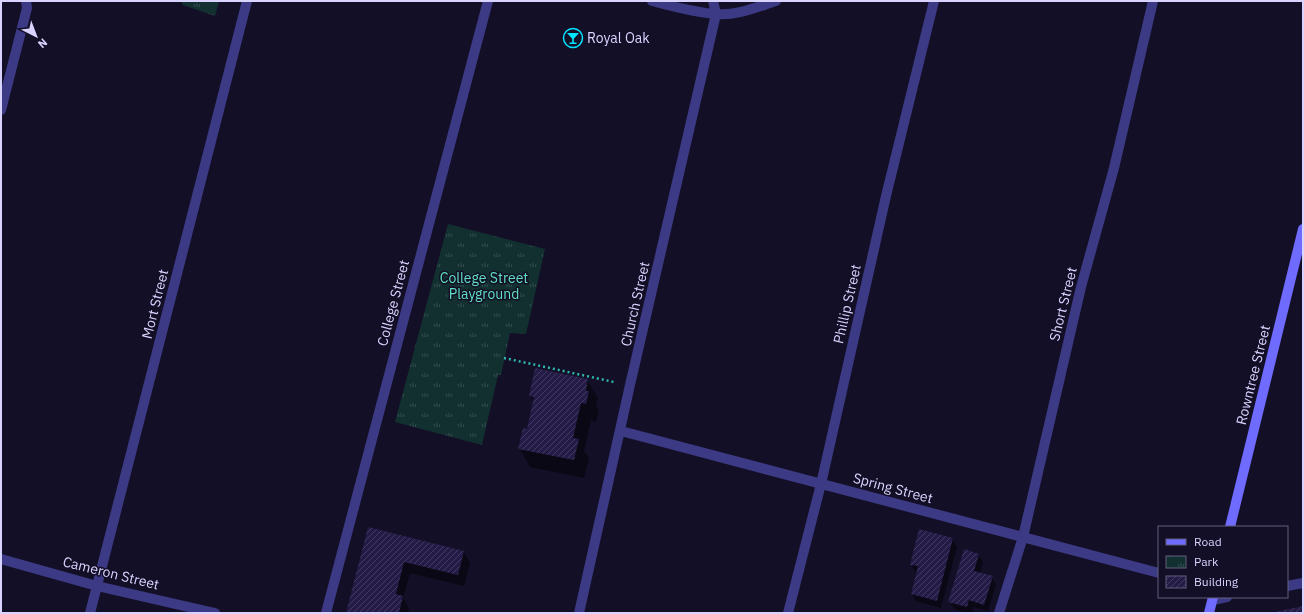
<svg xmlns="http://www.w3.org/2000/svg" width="1304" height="614" viewBox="0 0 1304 614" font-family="'IBM Plex Sans',sans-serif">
	<defs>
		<pattern id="park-tufts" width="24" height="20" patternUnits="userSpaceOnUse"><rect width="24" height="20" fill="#12302f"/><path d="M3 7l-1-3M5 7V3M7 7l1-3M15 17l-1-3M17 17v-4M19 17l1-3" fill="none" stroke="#344d4e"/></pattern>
		<pattern id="building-hatch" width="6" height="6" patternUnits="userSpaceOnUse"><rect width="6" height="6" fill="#241b47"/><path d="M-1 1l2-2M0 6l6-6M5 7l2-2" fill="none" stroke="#433b63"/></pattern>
	</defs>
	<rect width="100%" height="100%" fill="#130f26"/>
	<path fill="url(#park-tufts)" d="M181 1H219L215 16 183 5Z
		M448 224 545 249 526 334 510 333 501 375H498L482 445 395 422Z"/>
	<path fill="#0007" d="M587 380 598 398 596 406 599 410 596 422 591 420 584 451 589 458 584 478 530 467 520 449 528 430 534 402 530 395Z
		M369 528 464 552 470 563 464 586 410 573 403 598 409 608 408 613H347Z
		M952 539 957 547 941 608 916 601 912 594 917 572H915L911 564Z
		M978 555 983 562 980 573 992 577 996 585 988 611 973 607 972 613H967L954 609 950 602Z"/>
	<path fill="url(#building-hatch)" d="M535 368 588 379 586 391H589L586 404 581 403 573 438 579 439 574 460 518 449 523 428 527 429 534 397 529 396Z
		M368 527 464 551 458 575 404 562 396 594 403 596 399 613H346Z
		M919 529 953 538 937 601 911 594 918 566 910 565Z
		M964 549 979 554 974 571 993 576 984 605 969 600 967 607 948 602Z
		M1303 606V613H1275V612Z"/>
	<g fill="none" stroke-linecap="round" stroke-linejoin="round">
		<path stroke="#2fb8b0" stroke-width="2.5" stroke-dasharray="2 3" stroke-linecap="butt" d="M504 358 614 382"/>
		<path stroke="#3d3a85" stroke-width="10" d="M652 1C671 6 696 13 716 14 736 16 757 7 776 1
			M1 110 27 8 26 1
			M621 431 1159 573
			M1 559 97 586 215 613
			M1287 586 1303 583
			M1213 600 1227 597
			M90 613 247 1
			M326 613 488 1
			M579 613 630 385 716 14 713 1
			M788 613 821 484 886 196 934 1
			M999 613 1023 537 1081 287 1114 168 1153 1"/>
		<path stroke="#6f6bff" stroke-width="10" d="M1230 527 1303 229
			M1209 613 1213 597"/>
	</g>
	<defs>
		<symbol id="bar-ring" viewBox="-11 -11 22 22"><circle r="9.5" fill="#130f26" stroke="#00e5ff" stroke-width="1.5"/><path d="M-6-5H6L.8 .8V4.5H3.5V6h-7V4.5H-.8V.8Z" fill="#00e5ff"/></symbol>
	</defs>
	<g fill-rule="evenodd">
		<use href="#bar-ring" x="562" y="27" width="22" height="22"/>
	</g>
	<g text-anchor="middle" stroke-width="3" stroke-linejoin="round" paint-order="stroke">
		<g font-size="14" fill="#d9d4ff" stroke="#130f26" text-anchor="start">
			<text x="587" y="43">Royal Oak</text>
		</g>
		<g font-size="14" fill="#5fe0c0" stroke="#130f26">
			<text x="484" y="283">College Street<tspan x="484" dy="16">Playground</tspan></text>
		</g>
		<g font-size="14" fill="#d9d4ff" stroke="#130f26">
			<text transform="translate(393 303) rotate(-75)" y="5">College Street</text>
			<text transform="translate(155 304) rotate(-76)" y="5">Mort Street</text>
			<text transform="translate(635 304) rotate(-77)" y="5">Church Street</text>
			<text transform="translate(847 304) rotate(-77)" y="5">Phillip Street</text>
			<text transform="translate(1063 304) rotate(-76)" y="5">Short Street</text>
			<text transform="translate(1253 375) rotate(-76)" y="5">Rowntree Street</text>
			<text transform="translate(893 488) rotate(15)" y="5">Spring Street</text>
			<text transform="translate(111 573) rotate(14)" y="5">Cameron Street</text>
		</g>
	</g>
	<rect width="1304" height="614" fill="none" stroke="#d9d4ff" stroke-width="4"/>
	<rect x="1158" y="526" width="130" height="72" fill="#130f26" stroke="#625e7d"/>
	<rect x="1166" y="539" width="20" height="6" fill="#6f6bff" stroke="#625e7d"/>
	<text x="1194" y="546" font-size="12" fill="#d9d4ff">Road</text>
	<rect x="1166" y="556" width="20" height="12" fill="url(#park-tufts)" stroke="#625e7d"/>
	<text x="1194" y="566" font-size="12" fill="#d9d4ff">Park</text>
	<rect x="1166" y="576" width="20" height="12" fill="url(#building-hatch)" stroke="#625e7d"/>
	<text x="1194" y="586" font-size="12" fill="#d9d4ff">Building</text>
	<g transform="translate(36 36) rotate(138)" stroke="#130f26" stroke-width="3" paint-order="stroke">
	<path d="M0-3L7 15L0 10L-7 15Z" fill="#d9d4ff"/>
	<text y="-6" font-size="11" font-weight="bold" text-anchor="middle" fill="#d9d4ff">N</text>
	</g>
</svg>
